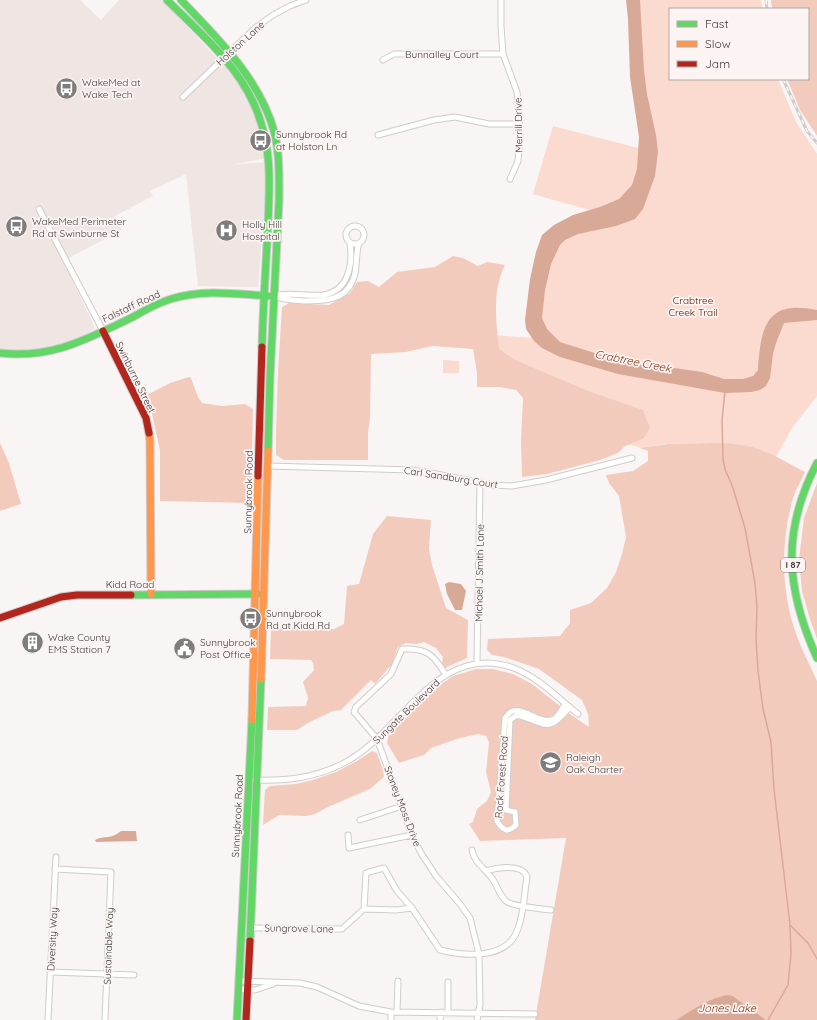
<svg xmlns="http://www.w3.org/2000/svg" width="817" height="1020" viewBox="0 0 817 1020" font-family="Quicksand,sans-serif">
	<rect width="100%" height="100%" fill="#f9f5f4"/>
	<path fill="#efe5e2" d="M0 0H80L101 20 119 0H162L235 77 247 96 258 117 264 143 266 158 230 165 266 162 267 175 258 287 198 286 186 174 150 191 153 196 115 216 122 230 63 261 94 326V329L76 339 51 348 23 351 0 349Z"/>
	<path fill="#fbdacf" d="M633 0H761L763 9H670V79H778L796 122 817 154V396L792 428 776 457C741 441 703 443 665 444 658 444 647 448 641 448 637 447 634 445 629 445L637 417 498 361 491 335 535 338 540 247 607 215 533 194 553 126 646 150Z
		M443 360 459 361V373H443Z"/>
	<path fill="#f3cbbd" d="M771 0H817V136L800 110 787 79H808V9H772Z
		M453 256 463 258 478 266 487 262 505 265C492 291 496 321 499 349L515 360 588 391 643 410 650 428 644 438 625 446 618 453 600 460 547 474 522 477 521 441 523 398 516 390 500 387H477V373L473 349 432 346 406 352 371 354 370 418 368 433V460H284L276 455V431L278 372 282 307 289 303 329 305 350 293 357 282 368 281 379 287 397 272 435 267Z
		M189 377 191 378 198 397 202 403 222 406 245 404 253 409 251 503 160 501V450L152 414 143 397 170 383Z
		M0 443 9 463 21 504 0 511Z
		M669 444C698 444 730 440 758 449 775 455 790 464 805 472 800 483 793 495 791 506 780 550 782 597 798 639 803 653 811 667 817 681V1020H766L733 996H722L696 1008 676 1020H535L566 838 480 841 469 824 473 822 477 809 487 801 491 792 486 772 489 742 486 736 478 734 460 738 431 748 424 755 399 763 387 743 389 734 440 685 453 676 476 669H493L513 674 532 684 570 714 589 727 588 714 582 700 539 669 504 657 492 655 487 650 488 639 560 636 570 623V610L591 603 607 588 616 572 622 554 626 537 619 496 609 483 606 475 633 471 648 461V451L640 448Z
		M817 483V639L809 616 802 591 799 559 804 518Z
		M387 516 431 520 429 549 432 565 446 608 468 620 467 658 445 668 442 662 443 657 436 648 424 642 416 644 406 643 398 647 392 664 375 684 371 680 341 710 333 711 308 723 297 730H267L268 707 306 706 308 698 303 682 314 670 313 663 311 660 270 659 271 627 334 629 344 624 347 586 359 584 373 534Z
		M372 751 377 753 383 770 384 777 370 789 328 807 315 814 306 816 279 815 263 825 265 790 270 786 296 784 313 780 336 772 357 761Z"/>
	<path fill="#d9a998" d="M626 0H640L644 70 647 94 656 135 658 152 655 176 643 209 635 219 616 226 578 234 565 240 560 245 551 264 545 290 542 318 547 329 560 342 623 362 649 366H660L702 372 724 379H743L753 376 758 370C758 363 759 356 760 348 765 311 782 303 817 310V320L784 323 776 343 773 354 770 378 766 386 760 390 751 392 725 393 618 374 560 357 542 348 534 341 526 329 525 320 530 279 536 252 542 235 554 225 573 215 600 207 619 199 632 185 637 169 639 137 630 77 628 19Z
		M449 582 461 584 466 591 462 610H455L447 594 445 584Z
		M121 831H136L137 841 96 842 95 840C105 835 110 840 121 831Z
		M727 995 733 996 766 1020H676C691 1011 709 998 727 995Z"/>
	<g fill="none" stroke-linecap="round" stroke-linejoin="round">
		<path stroke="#d9a998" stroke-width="1.5" d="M725 391 722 420 723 459 725 469 733 488 745 528 755 583 757 607 756 639 758 671 763 709 771 742 774 789 790 925 791 954 788 985 768 1020
			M790 925 808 943 817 959"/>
		<defs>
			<path id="street" d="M501 0V27L503 54 517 92 519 111 520 137 518 161 510 179
				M383 60 394 54H503
				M183 97 255 28 273 15 290 6 306 0
				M378 135 434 120 455 117 489 124H519
				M39 209 103 331
				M346 235a9 9 0 1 1 18 0a9 9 0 1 1-18 0Z
				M274 296C284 300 293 300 304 301 323 301 345 301 353 280 358 268 355 255 359 243
				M274 296C291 291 306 297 323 295 349 291 353 264 350 243
				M268 466 412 470 431 473 493 485 512 486 546 480 632 458
				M477 663 480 482
				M446 675C433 654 427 648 402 649L391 674 356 707 354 712 377 739 412 835 421 853 436 876 460 904 470 918 479 954 480 1005 477 1020
				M565 704C562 709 559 716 554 719 536 727 518 697 505 718L497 821C503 831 508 833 516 825L515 812 506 810 510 720 517 715C547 723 546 735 570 707
				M255 780C287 781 315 778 344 763 401 734 437 640 514 668 539 678 558 698 578 714
				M360 820 402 806
				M348 835 349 848 412 835
				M472 850C474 862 484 868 491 877 497 884 499 895 506 901 511 906 542 909 551 910
				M55 869 111 872 105 1020
				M364 909 366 873 369 872 384 868 397 891 412 908
				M251 928 342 929 364 909 396 910 412 908 440 950C464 956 506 960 517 931 524 915 524 894 527 877 523 863 496 868 486 871
				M50 972 134 975
				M239 981 300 983 317 987 359 1006 391 1012 535 1014
				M239 989 255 990 273 984
				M397 1012 398 981
				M448 1012V982
				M48 1020 56 857
				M391 1020V1012
				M440 1020 441 1012"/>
			<path id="fast" d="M167 0C198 31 236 63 254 104 275 150 269 195 267 244 265 278 263 312 262 347
				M181 0C218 39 259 78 274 131 280 154 279 178 279 201L270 377 268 451
				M0 353C52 359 87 339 133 317 145 310 158 303 171 299 203 289 236 294 268 296
				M817 463C781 532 786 589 817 658
				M131 595 258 594
				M250 941 261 679
				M237 1020 252 720"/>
			<path id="slow" d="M149 433 150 441 151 594
				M261 679 268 451
				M252 720 258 476"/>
			<path id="jam" d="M103 331 146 418 149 433
				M258 476 262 347
				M0 618 61 597 77 595H131
				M246 1020 250 941"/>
		</defs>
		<use href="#street" stroke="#cfcccc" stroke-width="7"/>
		<use href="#fast" stroke="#cfcccc" stroke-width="9"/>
		<use href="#slow" stroke="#cfcccc" stroke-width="9"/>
		<use href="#jam" stroke="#cfcccc" stroke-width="9"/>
		<use href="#street" stroke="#fefefd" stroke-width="5"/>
		<use href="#fast" stroke="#63d668" stroke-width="7"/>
		<use href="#slow" stroke="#ff974d" stroke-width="7"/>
		<use href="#jam" stroke="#b3261e" stroke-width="7"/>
		<defs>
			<path id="rail" d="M766 0 767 9
				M783 79 807 131 817 143"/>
		</defs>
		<use href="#rail" stroke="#cecdcd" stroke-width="3"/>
		<use href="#rail" stroke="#fbf4f2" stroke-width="1.5" stroke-dasharray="4.5" stroke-linecap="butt"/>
	</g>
	<defs>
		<symbol id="bus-disc" viewBox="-11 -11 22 22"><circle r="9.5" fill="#7f7d7c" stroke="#fbf4f2"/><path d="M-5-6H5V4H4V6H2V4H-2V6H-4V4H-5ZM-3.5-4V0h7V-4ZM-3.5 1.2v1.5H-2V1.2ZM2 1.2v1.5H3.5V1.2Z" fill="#fff"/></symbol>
		<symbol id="hospital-disc" viewBox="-11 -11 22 22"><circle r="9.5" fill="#7f7d7c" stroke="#fbf4f2"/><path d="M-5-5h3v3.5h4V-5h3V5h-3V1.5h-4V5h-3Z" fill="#fff"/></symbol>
		<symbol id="building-disc" viewBox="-11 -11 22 22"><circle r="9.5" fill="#7f7d7c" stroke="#fbf4f2"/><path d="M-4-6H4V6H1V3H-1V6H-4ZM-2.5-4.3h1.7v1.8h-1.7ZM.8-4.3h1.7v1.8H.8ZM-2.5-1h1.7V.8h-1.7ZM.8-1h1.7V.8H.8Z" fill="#fff"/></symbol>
		<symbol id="civic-disc" viewBox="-11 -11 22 22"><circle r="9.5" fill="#7f7d7c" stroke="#fbf4f2"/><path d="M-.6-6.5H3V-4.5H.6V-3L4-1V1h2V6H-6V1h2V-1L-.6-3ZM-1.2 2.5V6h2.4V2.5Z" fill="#fff"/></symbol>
		<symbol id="school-disc" viewBox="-11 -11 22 22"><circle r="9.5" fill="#7f7d7c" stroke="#fbf4f2"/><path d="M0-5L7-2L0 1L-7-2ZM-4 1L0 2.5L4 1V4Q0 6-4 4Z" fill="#fff"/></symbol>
	</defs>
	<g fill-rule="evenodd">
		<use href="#bus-disc" x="54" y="76" width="25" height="25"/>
		<use href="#bus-disc" x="248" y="128" width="25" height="25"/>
		<use href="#bus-disc" x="4" y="214" width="25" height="25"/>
		<use href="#hospital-disc" x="214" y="218" width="25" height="25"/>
		<use href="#bus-disc" x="238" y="606" width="25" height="25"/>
		<use href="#building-disc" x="20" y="630" width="25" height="25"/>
		<use href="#civic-disc" x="172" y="636" width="25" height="25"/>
		<use href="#school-disc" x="538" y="750" width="25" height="25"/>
	</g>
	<g text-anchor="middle" stroke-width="3.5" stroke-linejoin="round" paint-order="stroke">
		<rect fill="#fbf4f2" stroke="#777372" stroke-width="1" x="781" y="558" width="24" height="14" rx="3"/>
		<g font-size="9" font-weight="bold" fill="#3e3c3b">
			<text x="793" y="568">I 87</text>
		</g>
		<g font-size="10" fill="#3e3c3b" stroke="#fbf4f2">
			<text transform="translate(240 43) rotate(-42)" y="4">Holston Lane</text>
			<text x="442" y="58">Bunnalley Court</text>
			<text transform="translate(518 125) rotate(-91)" y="4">Merrill Drive</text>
			<text transform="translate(131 306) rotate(-25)" y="4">Falstaff Road</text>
			<text transform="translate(136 377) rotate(64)" y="4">Swinburne Street</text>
			<text transform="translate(451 477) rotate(9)" y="4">Carl Sandburg Court</text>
			<text transform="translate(248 492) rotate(-89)" y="4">Sunnybrook Road</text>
			<text transform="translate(479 573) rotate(-89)" y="4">Michael J Smith Lane</text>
			<text x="130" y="588">Kidd Road</text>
			<text transform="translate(406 711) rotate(-44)" y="4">Sungate Boulevard</text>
			<text transform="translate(501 777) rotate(-86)" y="4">Rock Forest Road</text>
			<text transform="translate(403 806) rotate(69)" y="4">Stoney Moss Drive</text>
			<text transform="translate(237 816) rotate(-87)" y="4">Sunnybrook Road</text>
			<text transform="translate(299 928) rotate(1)" y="4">Sungrove Lane</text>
			<text transform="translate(52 939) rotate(-87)" y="4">Diversity Way</text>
			<text transform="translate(108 946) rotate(-88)" y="4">Sustainable Way</text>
		</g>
		<g font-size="10" fill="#3e3c3b" stroke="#fbf4f2" text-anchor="start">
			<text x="82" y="86">WakeMed at<tspan x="82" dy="12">Wake Tech</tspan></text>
			<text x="276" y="138">Sunnybrook Rd<tspan x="276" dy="12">at Holston Ln</tspan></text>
			<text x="32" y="225">WakeMed Perimeter<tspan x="32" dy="12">Rd at Swinburne St</tspan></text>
			<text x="242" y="228">Holly Hill<tspan x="242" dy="12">Hospital</tspan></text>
			<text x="266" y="617">Sunnybrook<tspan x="266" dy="12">Rd at Kidd Rd</tspan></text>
			<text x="48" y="641">Wake County<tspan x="48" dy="12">EMS Station 7</tspan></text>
			<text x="200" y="646">Sunnybrook<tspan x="200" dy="12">Post Office</tspan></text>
			<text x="566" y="761">Raleigh<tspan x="566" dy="12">Oak Charter</tspan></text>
		</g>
		<g font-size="10" fill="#531800" stroke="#fbf4f2">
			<text x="693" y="304">Crabtree<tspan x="693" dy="12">Creek Trail</tspan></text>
		</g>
		<g font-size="11" font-style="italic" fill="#863614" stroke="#fbf4f2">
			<text transform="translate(633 361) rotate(11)" y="4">Crabtree Creek</text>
			<text x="727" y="1012">Jones Lake</text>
		</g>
	</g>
	<rect x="669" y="8" width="140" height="72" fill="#fbf4f2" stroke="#afaaa9"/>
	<rect x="677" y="21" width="20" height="6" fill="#63d668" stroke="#afaaa9"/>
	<text x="705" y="28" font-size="12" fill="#3e3c3b">Fast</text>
	<rect x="677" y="41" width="20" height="6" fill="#ff974d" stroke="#afaaa9"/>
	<text x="705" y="48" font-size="12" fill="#3e3c3b">Slow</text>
	<rect x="677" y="61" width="20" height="6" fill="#b3261e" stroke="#afaaa9"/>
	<text x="705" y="68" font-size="12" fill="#3e3c3b">Jam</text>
</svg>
